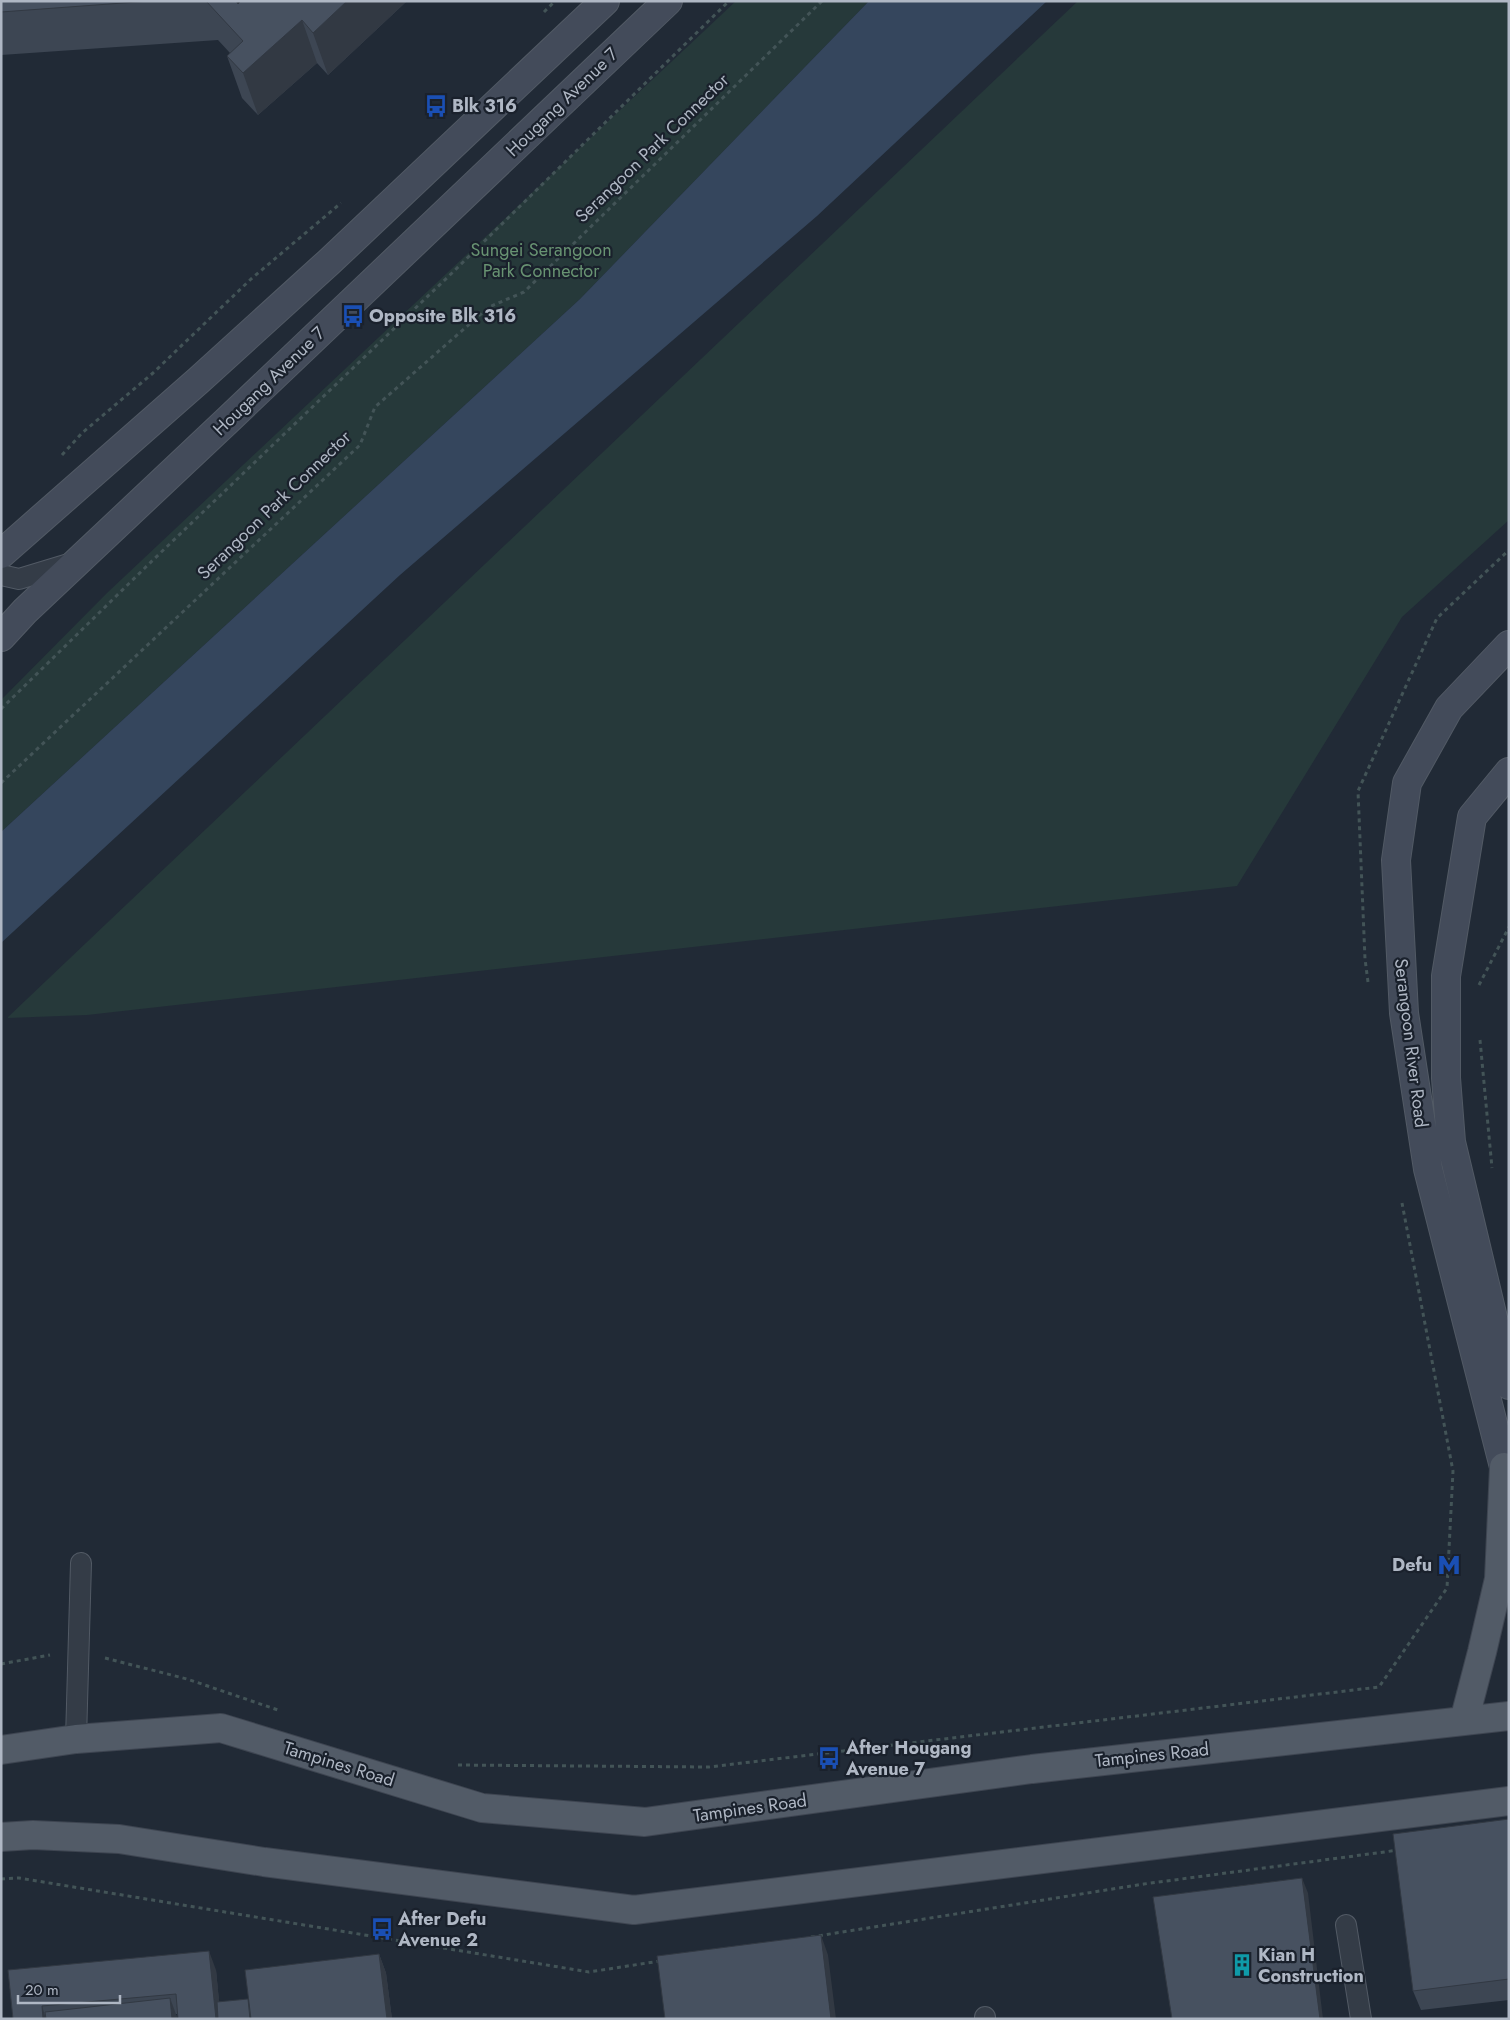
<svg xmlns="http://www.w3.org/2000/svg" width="1510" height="2020" viewBox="0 0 1510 2020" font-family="Jost,sans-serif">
	<rect width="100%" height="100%" fill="#212a36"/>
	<path fill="#26393a" d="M736 1H869L580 299 1 832V700L107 593Z
		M1078 1H1509V520L1402 617 1237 886 87 1015 7 1018Z"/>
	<path fill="#35465d" d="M869 1H1047L817 216 400 575 1 943V832L580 299Z"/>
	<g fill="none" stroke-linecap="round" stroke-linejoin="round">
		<defs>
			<path id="lane" d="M1 575 19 579 75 562
				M76 1739 81 1563
				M1346 1925 1361 2019
				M985 2017V2019"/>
			<path id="secondary" d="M1 554 199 380 329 262 605 1
				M1 637 25 611 230 418 668 1
				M1509 772 1472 817 1446 976V1078L1451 1142 1509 1385
				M1504 1467 1428 1169 1404 1013 1396 860 1407 783 1449 708 1509 645"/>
			<path id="primary" d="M1464 1721 1482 1652 1499 1579 1504 1467
				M1 1750 76 1739 221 1728 482 1808 645 1822 1032 1769 1509 1716
				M1 1837 33 1835 119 1839 264 1862 634 1910 1509 1801"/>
		</defs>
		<use href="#lane" stroke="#525a65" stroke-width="22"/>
		<use href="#secondary" stroke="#525a65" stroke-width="30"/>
		<use href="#primary" stroke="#3e4551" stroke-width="30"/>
		<path stroke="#435457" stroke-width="3" stroke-dasharray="4 4" stroke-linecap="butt" d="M544 12 555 1
			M62 455 82 433 153 373 251 279 341 203
			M1 709 153 560 452 273 729 1
			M1 783 360 445 375 407 489 307 524 292 822 1
			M1368 982 1365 959 1358 791 1437 618 1509 550
			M1479 985 1509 927
			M1480 1040 1492 1168
			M105 1658 187 1679 278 1710
			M1 1664 50 1655
			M458 1765 709 1767 1379 1687 1447 1588 1453 1471 1402 1203
			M1 1879 19 1878 589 1972 660 1961
			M811 1937 1144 1884 1399 1850"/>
		<use href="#lane" stroke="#343c47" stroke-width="20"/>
		<use href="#secondary" stroke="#434b5a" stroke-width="28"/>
		<use href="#primary" stroke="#525b67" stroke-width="28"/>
	</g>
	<path fill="#3d4653" d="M1 1H236L238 4 241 1H407L328 75 317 63 258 115 242 98 227 56 230 53 218 40 1 55Z
		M1509 1819V2000L1421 2010 1413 1991Z
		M379 1954 386 1973 392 2019 178 2014H176L177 2019H13L8 1970H216L219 2002 248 1999 249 2003Z"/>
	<path fill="#323943" d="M347 1H407L328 75 313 33Z
		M302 20 317 63 258 115 243 73Z
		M1302 1878 1308 1893 1323 2019H1320Z
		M821 1935 828 1955 836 2019H831Z
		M209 1951 216 1970 221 2019H216Z
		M379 1954 386 1973 392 2019H387Z
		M170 1998 177 2017V2019H172Z
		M42 2006 46 2019H43Z"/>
	<path fill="#475160" stroke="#323943" d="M1 1H150L1 12Z
		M206 1H236L238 4 241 1H347L313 33 302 20 243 73 227 56 243 41Z
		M1509 1819V1979L1413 1991 1393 1834Z
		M1302 1878 1320 2019H1172L1153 1897Z
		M821 1935 831 2019H665L657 1956Z
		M209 1951 216 2019H178L176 1994 42 2006 43 2019H13L8 1970Z
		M379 1954 387 2019H251L245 1970Z
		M170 1998 172 2019H46L45 2012Z
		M248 1999 250 2019H218L217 2002Z"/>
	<defs>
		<symbol id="bus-bare" viewBox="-9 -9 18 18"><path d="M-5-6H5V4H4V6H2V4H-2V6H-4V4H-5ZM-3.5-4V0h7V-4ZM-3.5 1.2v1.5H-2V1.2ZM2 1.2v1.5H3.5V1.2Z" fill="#1a4fb4" stroke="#1a212c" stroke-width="2.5" paint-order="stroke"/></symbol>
		<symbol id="metro-bare" viewBox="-9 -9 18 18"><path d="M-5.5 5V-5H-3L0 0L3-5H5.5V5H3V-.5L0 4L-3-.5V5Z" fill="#1a4fb4" stroke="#1a212c" stroke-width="2.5" paint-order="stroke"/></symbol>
		<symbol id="building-bare" viewBox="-9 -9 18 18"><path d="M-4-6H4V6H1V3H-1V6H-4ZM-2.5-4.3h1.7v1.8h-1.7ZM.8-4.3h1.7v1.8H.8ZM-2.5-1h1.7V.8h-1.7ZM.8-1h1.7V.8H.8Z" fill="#0f9aa8" stroke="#1a212c" stroke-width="2.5" paint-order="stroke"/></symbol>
	</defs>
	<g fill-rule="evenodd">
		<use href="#bus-bare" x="420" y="90" width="32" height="32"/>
		<use href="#bus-bare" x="337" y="300" width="32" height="32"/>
		<use href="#metro-bare" x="1433" y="1549" width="32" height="32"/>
		<use href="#bus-bare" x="813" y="1742" width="32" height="32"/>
		<use href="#bus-bare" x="366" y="1913" width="32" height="32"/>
		<use href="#building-bare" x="1226" y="1949" width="32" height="32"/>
	</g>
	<g text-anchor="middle" stroke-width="4.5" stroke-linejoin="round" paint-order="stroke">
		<g font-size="18" fill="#afb7c4" stroke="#1a212c">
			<text transform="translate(562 102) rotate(-44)" y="6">Hougang Avenue 7</text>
			<text transform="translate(652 148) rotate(-44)" y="6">Serangoon Park Connector</text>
			<text transform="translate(269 381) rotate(-44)" y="6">Hougang Avenue 7</text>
			<text transform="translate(274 505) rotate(-44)" y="6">Serangoon Park Connector</text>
			<text transform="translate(1411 1043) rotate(83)" y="6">Serangoon River Road</text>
			<text transform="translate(1152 1755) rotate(-6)" y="6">Tampines Road</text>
			<text transform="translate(339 1764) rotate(17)" y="6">Tampines Road</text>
			<text transform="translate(750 1808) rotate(-8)" y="6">Tampines Road</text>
		</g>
		<g font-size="18" font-weight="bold" fill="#afb7c4" stroke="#1a212c" text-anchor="start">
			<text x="452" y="112">Blk 316</text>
			<text x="369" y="322">Opposite Blk 316</text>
			<text x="1432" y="1571" text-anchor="end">Defu</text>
			<text x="846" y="1754">After Hougang<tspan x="846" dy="21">Avenue 7</tspan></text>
			<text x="398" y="1925">After Defu<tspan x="398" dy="21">Avenue 2</tspan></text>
			<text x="1258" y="1961">Kian H<tspan x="1258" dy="21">Construction</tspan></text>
		</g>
		<g font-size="18" fill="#689372" stroke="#1a212c">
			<text x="541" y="256">Sungei Serangoon<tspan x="541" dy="21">Park Connector</tspan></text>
		</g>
	</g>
	<rect width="1510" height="2020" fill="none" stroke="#afb7c4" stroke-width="5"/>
	<path d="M18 1995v8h102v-8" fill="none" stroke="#afb7c4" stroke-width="2.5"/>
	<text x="25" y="1995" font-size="15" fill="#afb7c4" stroke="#1a212c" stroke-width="4" paint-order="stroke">20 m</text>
</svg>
